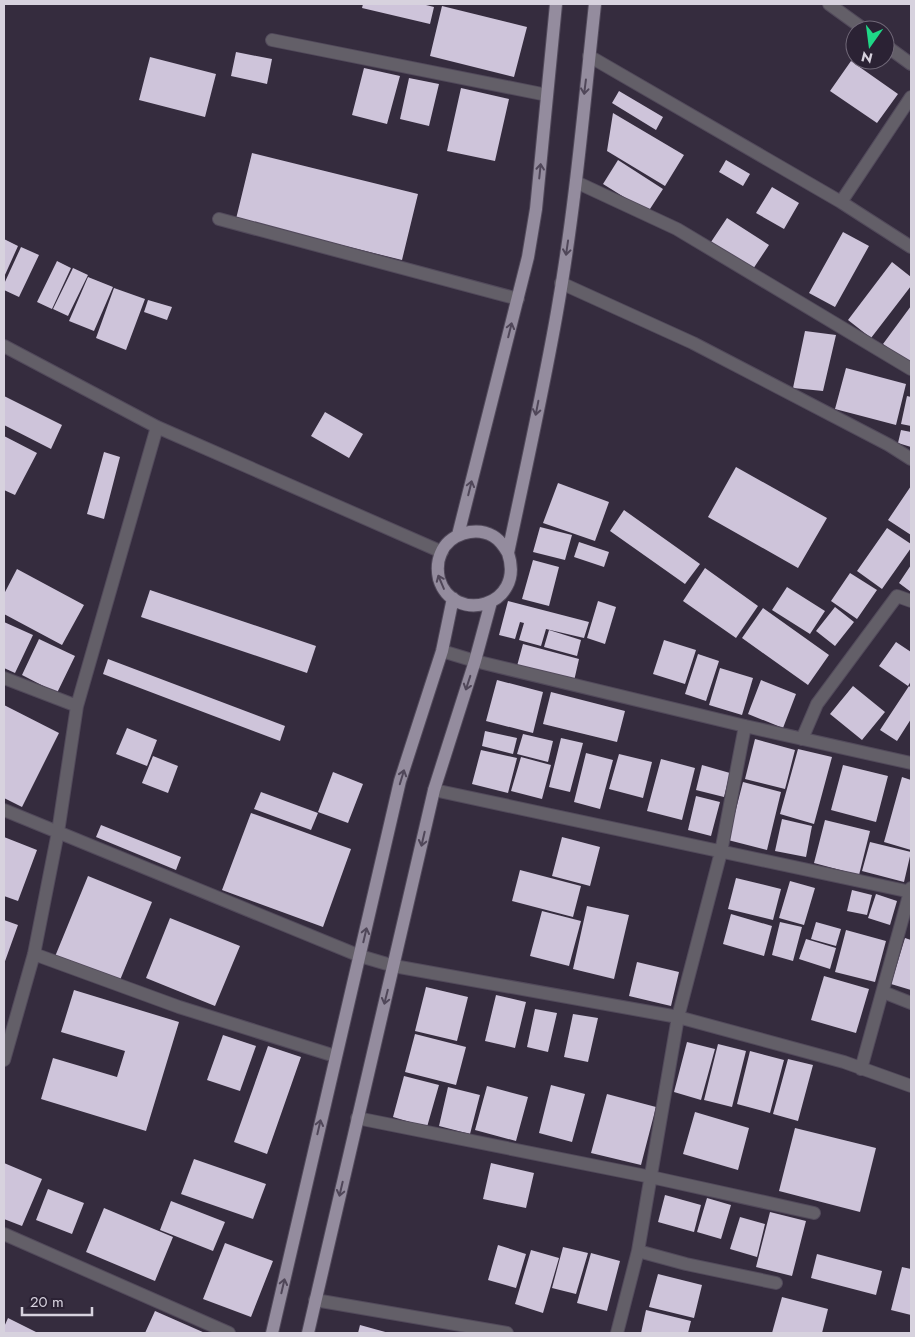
<svg xmlns="http://www.w3.org/2000/svg" width="915" height="1337" viewBox="0 0 915 1337" font-family="Jost,sans-serif">
	<rect width="100%" height="100%" fill="#352c3e"/>
	<path fill="#cec4da" d="M363 4H422L434 7 430 24 362 8Z
		M442 6 527 27 514 77 430 56Z
		M236 52 272 59 267 84 231 76Z
		M150 57 216 74 205 117 139 100Z
		M851 61 898 94 877 123 830 91Z
		M364 68 400 76 387 124 352 115Z
		M409 78 439 84 429 126 400 119Z
		M461 88 509 99 495 161 447 151Z
		M619 91 663 117 656 130 612 103Z
		M613 113 684 155 665 186 607 151Z
		M252 153 418 194 402 260 236 219Z
		M618 160 663 189 648 212 603 184Z
		M726 160 750 174 743 186 719 172Z
		M772 187 799 203 784 229 756 213Z
		M727 218 769 245 753 269 711 242Z
		M843 232 869 246 835 307 809 293Z
		M4 239 18 246 4 277Z
		M21 247 39 255 19 297 4 290V284Z
		M57 261 71 268 52 309 37 302Z
		M892 262 911 277V286L871 338 848 320Z
		M73 268 88 275 68 316 53 309Z
		M88 277 113 287 94 331 69 321Z
		M114 288 145 299 126 350 96 338Z
		M148 300 172 307 167 320 144 312Z
		M911 306V365L883 344Z
		M805 331 836 335 823 391 793 388Z
		M846 368 906 384 896 425 835 409Z
		M4 396 62 425 51 449 4 425Z
		M907 396 911 397V426L901 424Z
		M325 412 363 434 349 458 311 436Z
		M901 430 911 432V447L898 443Z
		M4 436 37 453 15 495 4 490Z
		M104 452 120 457 104 519 87 514Z
		M736 467 827 518 798 568 708 517Z
		M558 483 609 502 595 541 543 523Z
		M911 486V535L888 520Z
		M624 510 700 564 685 584 610 531Z
		M540 527 572 535 565 560 533 552Z
		M887 528 911 544V548L882 589 857 571Z
		M579 542 609 552 604 567 574 557Z
		M533 560 559 567 549 606 522 599Z
		M911 565V592L899 583Z
		M705 568 758 606 736 638 683 601Z
		M17 569 84 605 62 645 4 614V594Z
		M850 573 877 590 857 619 831 601Z
		M787 587 825 611 810 634 772 610Z
		M150 590 316 646 307 673 141 617Z
		M508 601 589 622 584 638 546 629 541 646 519 640 524 623 520 622 515 639 499 635Z
		M598 601 616 607 605 644 587 638Z
		M835 607 854 622 835 646 816 631Z
		M763 608 829 655 808 685 742 638Z
		M4 622 33 635 15 673 4 668Z
		M549 630 581 640 577 656 544 647Z
		M39 639 75 656 57 693 22 675Z
		M664 640 696 650 685 684 653 674Z
		M896 642 911 652V681L908 686 879 666Z
		M523 644 579 659 574 681 517 666Z
		M698 654 719 661 706 701 685 694Z
		M108 659 285 726 280 741 103 674Z
		M720 668 753 678 742 715 709 705Z
		M497 680 543 692 533 733 486 721Z
		M761 680 796 694 783 728 748 714Z
		M853 686 885 712 862 740 830 714Z
		M909 686 911 688V719L897 741 880 730Z
		M551 692 625 711 617 742 543 724Z
		M4 705 59 733 22 807 4 798Z
		M127 728 157 740 147 766 116 754Z
		M485 731 517 738 513 754 482 746Z
		M523 734 553 741 548 762 517 754Z
		M561 738 583 743 570 792 549 787Z
		M755 739 795 750 785 789 745 779Z
		M798 749 832 757 814 824 780 814Z
		M481 750 517 758 508 793 472 784Z
		M586 753 613 760 600 809 574 802Z
		M619 754 652 762 643 798 609 789Z
		M153 756 178 766 168 793 142 783Z
		M521 757 551 765 542 799 511 791Z
		M661 759 695 768 682 820 647 811Z
		M702 765 730 773 724 797 696 790Z
		M843 765 888 776 876 822 831 810Z
		M333 772 363 784 348 823 318 812Z
		M902 777 911 780V850L884 842Z
		M743 782 781 792 767 850 728 840Z
		M261 792 318 813 311 830 254 809Z
		M696 796 720 802 711 836 688 830Z
		M251 813 351 849 323 927 222 890Z
		M782 819 812 826 806 857 775 851Z
		M825 820 870 831 859 875 814 863Z
		M101 825 181 857 176 870 96 837Z
		M4 837 37 850 18 901 4 896Z
		M562 837 600 847 590 886 552 876Z
		M870 842 911 852 904 882 862 871Z
		M520 870 581 886 573 917 512 901Z
		M88 876 152 902 118 985 54 959Z
		M736 878 781 889 773 920 728 909Z
		M790 881 815 888 804 925 779 918Z
		M852 890 872 895 867 915 847 911Z
		M876 894 897 901 890 925 868 918Z
		M587 906 629 915 614 979 573 969Z
		M542 911 581 921 569 966 530 956Z
		M731 914 772 926 764 956 723 944Z
		M170 918 240 946 215 1006 146 978Z
		M4 920 18 925 4 964Z
		M780 922 802 927 793 961 772 955Z
		M816 922 841 929 836 946 811 939Z
		M846 930 886 941 875 982 835 972Z
		M905 938 911 940V990L891 984Z
		M806 939 836 948 830 969 799 959Z
		M637 962 679 972 671 1006 629 996Z
		M824 976 869 989 856 1033 811 1020Z
		M426 987 468 997 457 1041 415 1031Z
		M74 990 179 1022 146 1131 41 1099 53 1058 117 1077 125 1051 61 1032Z
		M496 995 526 1002 515 1048 485 1041Z
		M535 1009 557 1013 548 1052 527 1047Z
		M573 1014 598 1018 588 1062 564 1057Z
		M415 1034 466 1047 456 1085 405 1072Z
		M223 1035 256 1046 240 1091 207 1080Z
		M687 1042 715 1049 701 1100 674 1092Z
		M718 1044 746 1051 732 1107 704 1100Z
		M268 1046 301 1057 267 1154 234 1142Z
		M750 1051 784 1060 770 1113 737 1104Z
		M788 1059 813 1065 798 1121 773 1114Z
		M404 1076 439 1085 427 1127 393 1117Z
		M551 1085 585 1094 572 1142 539 1133Z
		M487 1086 528 1097 516 1141 475 1130Z
		M448 1087 480 1095 470 1134 439 1126Z
		M607 1094 656 1107 641 1165 591 1153Z
		M695 1112 749 1128 738 1170 683 1154Z
		M795 1128 876 1148 860 1212 779 1191Z
		M194 1159 266 1184 253 1219 181 1194Z
		M4 1163 42 1179 22 1226 4 1219Z
		M491 1163 534 1173 526 1208 483 1199Z
		M48 1189 84 1203 72 1234 36 1220Z
		M665 1195 701 1205 694 1232 658 1222Z
		M707 1198 731 1205 721 1239 697 1232Z
		M171 1201 225 1222 213 1251 160 1230Z
		M104 1208 173 1237 155 1281 86 1252Z
		M770 1212 806 1221 792 1276 756 1267Z
		M740 1217 765 1224 757 1257 730 1249Z
		M225 1243 273 1261 251 1317 203 1299Z
		M498 1245 526 1254 516 1288 488 1280Z
		M563 1247 588 1253 576 1294 552 1288Z
		M531 1250 559 1258 543 1313 515 1304Z
		M591 1253 620 1261 607 1311 577 1303Z
		M817 1254 882 1271 876 1295 811 1278Z
		M902 1267 911 1269V1315L891 1310Z
		M658 1274 702 1285 694 1318 649 1307Z
		M782 1297 828 1309 822 1333H772Z
		M646 1310 691 1321 688 1333H641Z
		M155 1311 205 1333H145Z
		M8 1318 38 1333H4V1327Z
		M360 1325 389 1333H358Z"/>
	<g fill="none" stroke-linecap="round" stroke-linejoin="round">
		<defs>
			<path id="minor" d="M829 4 865 30
				M272 40 547 95
				M885 45 911 64
				M589 56 841 202 911 247
				M576 182 677 229 911 369
				M841 202 911 97
				M219 219 518 299
				M561 283 693 343 889 445 911 459
				M4 346 157 427 442 552
				M442 651 475 661 745 726 911 763
				M4 678 77 706
				M802 739 817 704 897 596 911 601
				M434 790 911 892
				M4 810 360 956 394 966 678 1017 844 1062 911 1086
				M34 954 179 1007 335 1056
				M883 992 911 1003
				M4 1060 34 954 58 832 77 706 157 427
				M861 1069 911 888
				M357 1118 651 1177 814 1213
				M4 1234 229 1333
				M638 1251 686 1264 776 1283
				M315 1300 507 1333
				M617 1333 638 1251 678 1017 721 852 745 726"/>
			<path id="major" d="M458 535 528 257 536 209 556 4
				M508 553C504 546 500 540 493 536 475 526 449 534 441 553 437 562 437 570 439 579 453 625 526 607 508 553 525 472 543 392 557 312 575 210 584 106 595 4
				M272 1333 400 781 442 651 453 598
				M308 1333 434 790 475 661 491 602"/>
		</defs>
		<use href="#minor" stroke="#524a5b" stroke-width="14"/>
		<use href="#major" stroke="#524a5b" stroke-width="14"/>
		<use href="#minor" stroke="#635f68" stroke-width="12"/>
		<use href="#major" stroke="#948c9e" stroke-width="12"/>
	</g>
	<defs><path id="oneway-shaft" d="M-6 0H5M1.5-3L5.5 0L1.5 3" fill="none" stroke-width="1.6" stroke-linecap="round" stroke-linejoin="round" transform="scale(1.25)"/></defs>
	<g stroke="#504759">
		<use href="#oneway-shaft" transform="translate(585 87) rotate(97)"/>
		<use href="#oneway-shaft" transform="translate(540 171) rotate(-84)"/>
		<use href="#oneway-shaft" transform="translate(567 248) rotate(98)"/>
		<use href="#oneway-shaft" transform="translate(510 330) rotate(-76)"/>
		<use href="#oneway-shaft" transform="translate(537 408) rotate(101)"/>
		<use href="#oneway-shaft" transform="translate(470 488) rotate(-76)"/>
		<use href="#oneway-shaft" transform="translate(441 582) rotate(-113)"/>
		<use href="#oneway-shaft" transform="translate(468 683) rotate(108)"/>
		<use href="#oneway-shaft" transform="translate(402 777) rotate(-73)"/>
		<use href="#oneway-shaft" transform="translate(423 839) rotate(103)"/>
		<use href="#oneway-shaft" transform="translate(365 935) rotate(-77)"/>
		<use href="#oneway-shaft" transform="translate(386 997) rotate(104)"/>
		<use href="#oneway-shaft" transform="translate(319 1127) rotate(-77)"/>
		<use href="#oneway-shaft" transform="translate(341 1189) rotate(103)"/>
		<use href="#oneway-shaft" transform="translate(283 1286) rotate(-77)"/>
	</g>
	<rect width="915" height="1337" fill="none" stroke="#d7d2de" stroke-width="10"/>
	<g transform="translate(870 45) rotate(194)"><circle r="24" fill="#2b2234" stroke="#706878"/>
	<path d="M0-4L9 19L0 12L-9 19Z" fill="#1fd887"/>
	<text y="-8" font-size="14" font-weight="bold" text-anchor="middle" fill="#d7d2de">N</text>
	</g>
	<path d="M22 1307v8h70v-8" fill="none" stroke="#d7d2de" stroke-width="2.5"/>
	<text x="30" y="1307" font-size="15" fill="#d7d2de" stroke="#2b2234" stroke-width="4" paint-order="stroke">20 m</text>
</svg>
